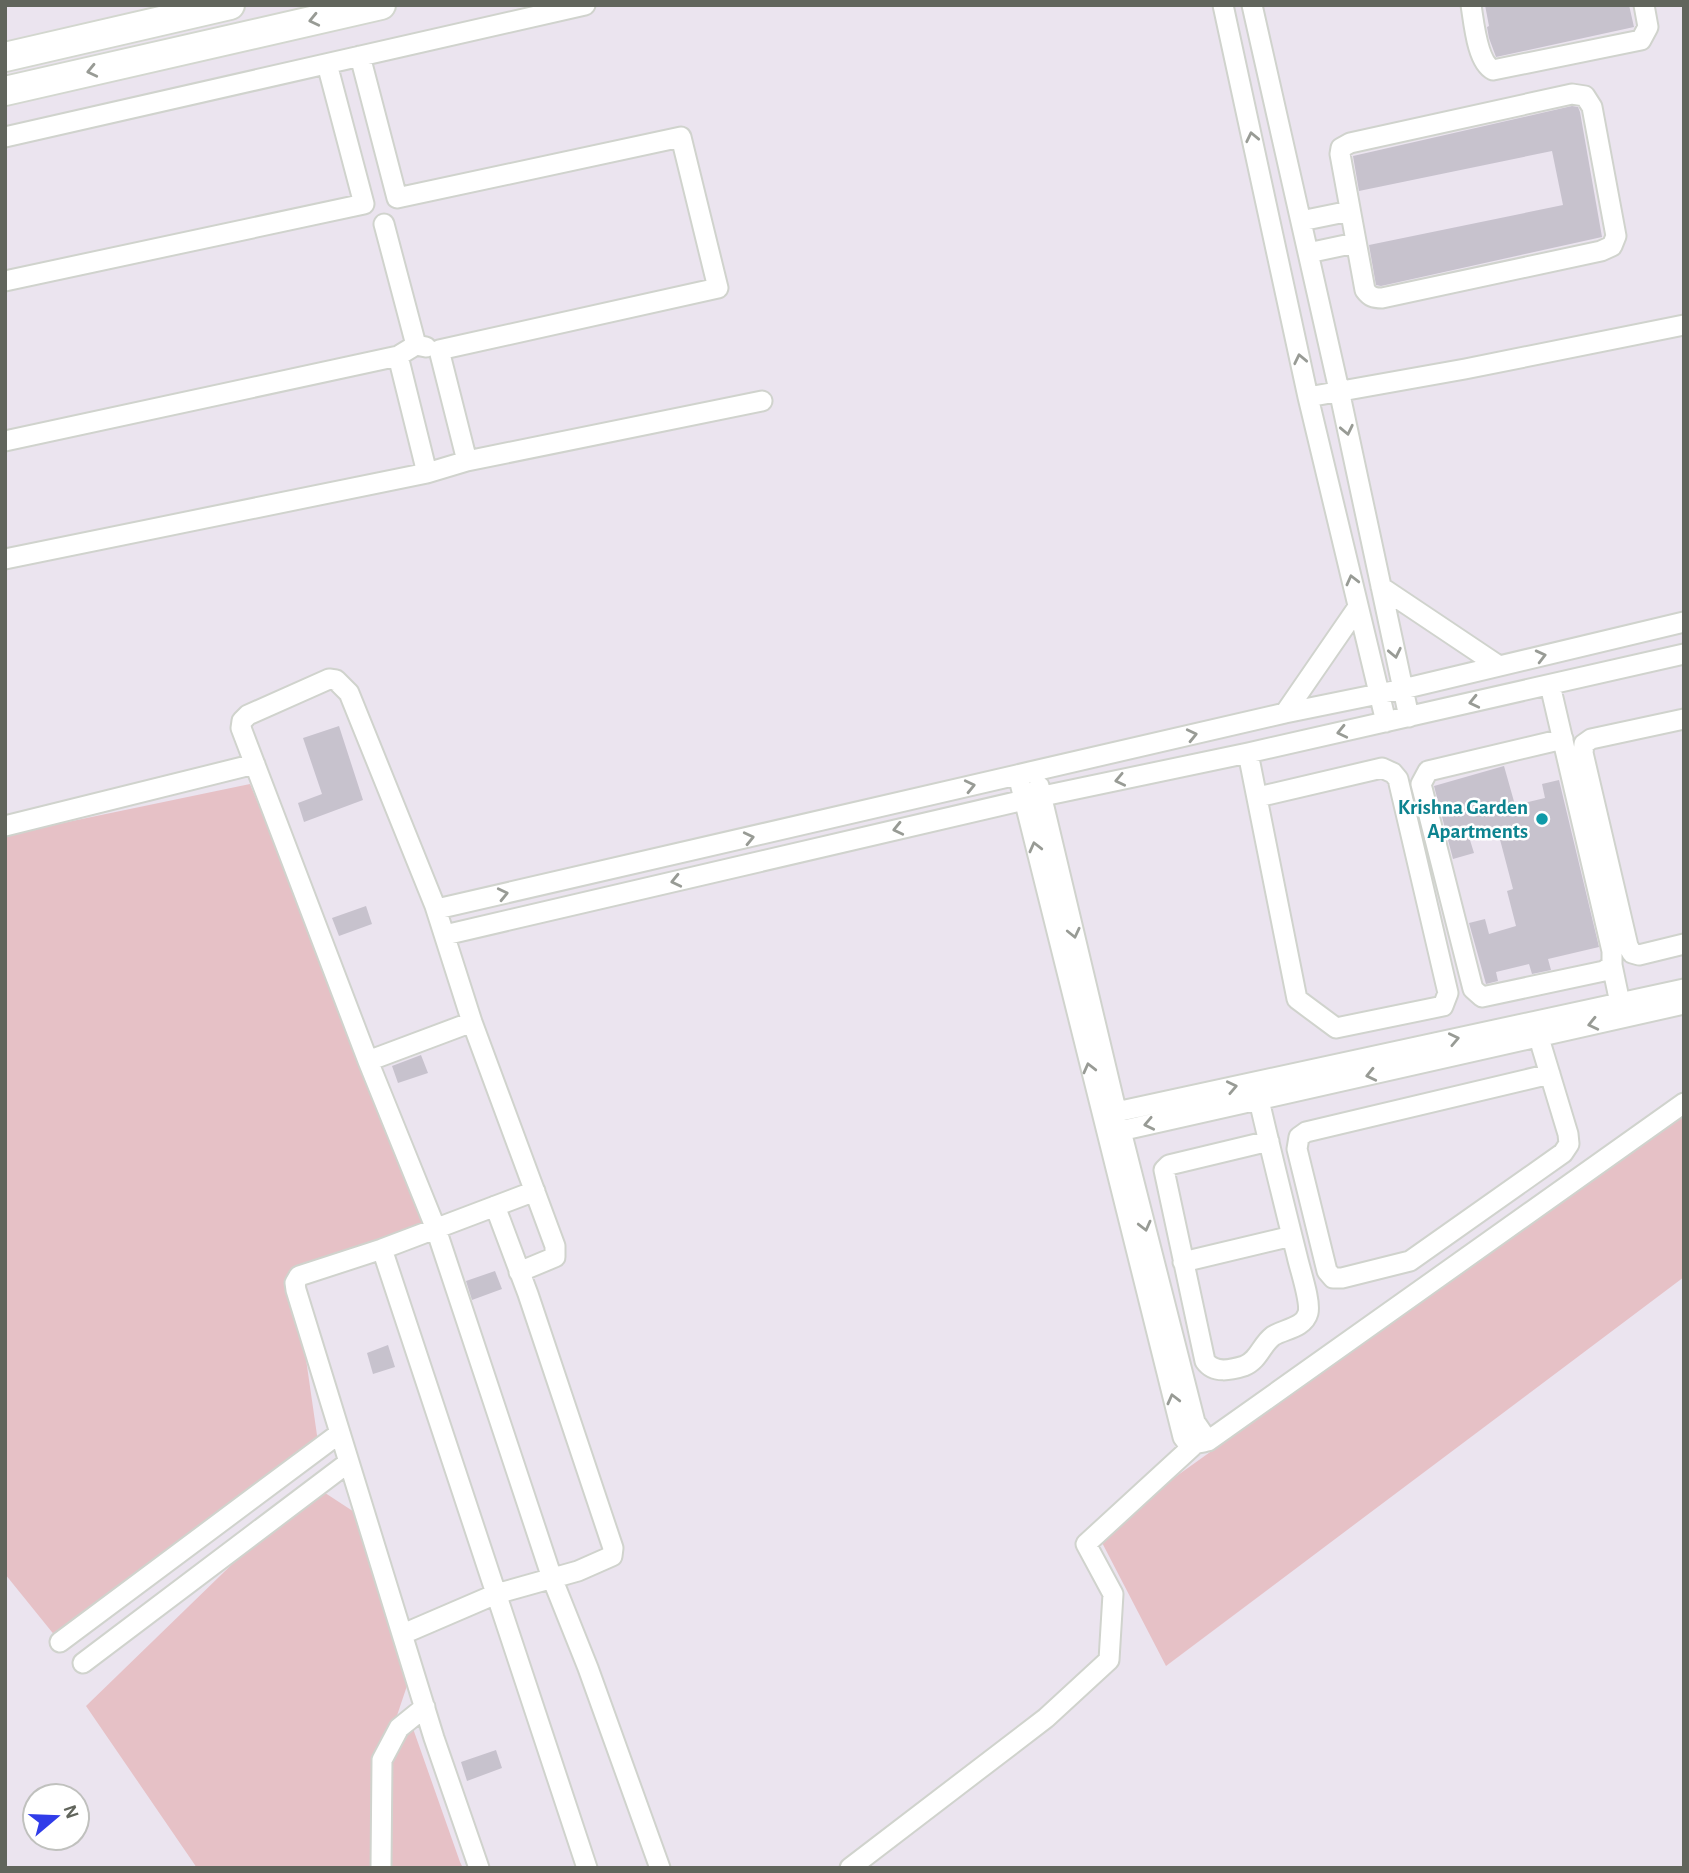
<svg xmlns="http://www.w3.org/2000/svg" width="1689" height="1873" viewBox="0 0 1689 1873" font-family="'Alegreya Sans',sans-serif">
	<rect width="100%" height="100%" fill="#ebe4ef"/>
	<path fill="#e6c1c6" d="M250 784 436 1229 296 1290 319 1449 60 1642 5 1574V835Z
		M1684 1113V1277L1166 1666 1097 1533Z
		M316 1487 368 1521 413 1668 382 1760 374 1868H197L86 1706 293 1505Z
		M410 1720 460 1862 463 1868H387L381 1789Z"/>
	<path fill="#c7c2cd" d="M1485 5H1629L1634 27 1496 57 1489 38 1487 27 1489 26Z
		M1572 106 1578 107 1580 112 1602 237 1381 286 1376 285 1369 245 1563 205 1552 151 1359 191 1353 156Z
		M339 726 363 800 304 822 298 803 322 794 303 738Z
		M1504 766 1515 805 1545 798 1542 784 1559 780 1599 947 1548 959 1551 970 1532 974 1529 964 1496 972 1498 981 1486 984 1469 923 1485 919 1489 934 1516 926 1507 891 1513 889 1498 832 1470 840 1474 853 1453 859 1434 786Z
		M366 906 372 924 339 936 332 918Z
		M421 1055 428 1073 398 1083 392 1066Z
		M495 1271 502 1289 472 1300 466 1281Z
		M388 1345 395 1367 373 1374 367 1353Z
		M496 1750 502 1768 467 1781 461 1762Z"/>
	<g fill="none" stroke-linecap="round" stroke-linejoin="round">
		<defs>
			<path id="minor" d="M1223 5 1308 397 1386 722
				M1252 5 1339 390 1409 717
				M1471 5C1474 23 1477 62 1493 70L1641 40 1648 27 1644 5
				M360 56 397 198 681 137 718 288 439 350 467 461 762 401
				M1572 94 1585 96 1592 107 1616 236 1612 246 1601 251 1382 298C1374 298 1370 297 1365 290L1340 154 1341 148 1350 143Z
				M5 137 585 5
				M1301 221 1350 211
				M384 224 416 345 426 347
				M1308 253 1355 243
				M5 281 364 204 327 64
				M1308 397 1465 369 1684 325
				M5 441 398 356 416 345
				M427 473 467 461
				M5 559 427 473 398 356
				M1381 587 1499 666
				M1550 685 1612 951V965L1604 971 1482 997 1473 989 1421 784 1428 771 1563 739
				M1285 713 1358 607
				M1684 719 1591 739 1584 744 1583 753 1628 946 1632 953 1639 955 1684 944
				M1248 753 1297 999 1336 1028 1443 1006 1448 993 1398 779 1393 773 1382 768 1258 797
				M1018 775 1183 1437C1189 1447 1198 1443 1208 1441L1684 1103
				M1039 786 1121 1131 1195 1422 1208 1441
				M5 826 255 764
				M437 909 1285 713 1403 689 1684 622
				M445 935 1024 800 1248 753 1684 654
				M1612 965 1620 1003
				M1539 1037 1542 1048 1568 1134 1569 1144 1563 1153 1410 1261 1342 1278H1333L1327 1271 1297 1149 1299 1137 1306 1132 1550 1074
				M368 1061 472 1022
				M1259 1100C1271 1152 1284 1204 1297 1256 1300 1270 1311 1301 1308 1313 1304 1328 1284 1329 1273 1336 1261 1345 1259 1360 1244 1366 1231 1370 1214 1374 1205 1361L1164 1170 1169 1165 1269 1141
				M1107 1114 1684 989
				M1111 1133 1684 1004
				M535 1191 382 1249 587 1868
				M382 1249 299 1276 295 1283 296 1290 434 1738 479 1868
				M1183 1262 1292 1236
				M519 1272 555 1257V1246L472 1022 435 906 349 693 336 680 329 679 248 715 242 721 241 728 368 1061 436 1229 552 1578 588 1668 660 1868
				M403 1634 496 1594 578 1571 612 1556 613 1548 610 1539 528 1294 495 1206
				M60 1642 340 1433
				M83 1663 349 1462
				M381 1868 382 1760 399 1728 425 1707
				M850 1868 1046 1718 1109 1660 1113 1594 1086 1544 1195 1444"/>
			<path id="secondary" d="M5 57 230 5
				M5 91 381 5"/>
		</defs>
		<use href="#minor" stroke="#d0d3cd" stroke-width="23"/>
		<use href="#secondary" stroke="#d3d7cf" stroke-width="32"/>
		<use href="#minor" stroke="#fff" stroke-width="19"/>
		<use href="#secondary" stroke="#fff" stroke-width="28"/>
	</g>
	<defs><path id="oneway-chevron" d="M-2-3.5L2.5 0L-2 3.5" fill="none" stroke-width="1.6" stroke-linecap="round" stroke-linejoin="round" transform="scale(1.75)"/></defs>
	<g stroke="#989b95">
		<use href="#oneway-chevron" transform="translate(314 20) rotate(167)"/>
		<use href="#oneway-chevron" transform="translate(92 71) rotate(167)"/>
		<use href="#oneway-chevron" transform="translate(1252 137) rotate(-102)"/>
		<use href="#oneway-chevron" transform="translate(1300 359) rotate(-102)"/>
		<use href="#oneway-chevron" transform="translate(1347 430) rotate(78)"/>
		<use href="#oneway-chevron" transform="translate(1352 580) rotate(-104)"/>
		<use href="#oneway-chevron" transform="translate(1395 653) rotate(78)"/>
		<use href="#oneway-chevron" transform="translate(1541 656) rotate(-14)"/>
		<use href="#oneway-chevron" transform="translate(1474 702) rotate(167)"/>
		<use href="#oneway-chevron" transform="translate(1342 732) rotate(167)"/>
		<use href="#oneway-chevron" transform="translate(1192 735) rotate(-13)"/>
		<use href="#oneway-chevron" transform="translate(1120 780) rotate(168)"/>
		<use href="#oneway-chevron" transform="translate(970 786) rotate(-13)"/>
		<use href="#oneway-chevron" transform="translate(898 829) rotate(167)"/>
		<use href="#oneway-chevron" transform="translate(749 838) rotate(-13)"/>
		<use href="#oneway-chevron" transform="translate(1035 847) rotate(-104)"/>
		<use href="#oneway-chevron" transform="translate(676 881) rotate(167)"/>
		<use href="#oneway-chevron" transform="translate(503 894) rotate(-13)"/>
		<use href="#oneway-chevron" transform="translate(1074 933) rotate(77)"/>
		<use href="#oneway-chevron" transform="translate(1593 1024) rotate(167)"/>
		<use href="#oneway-chevron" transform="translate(1454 1039) rotate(-12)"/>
		<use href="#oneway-chevron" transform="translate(1089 1068) rotate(-104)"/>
		<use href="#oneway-chevron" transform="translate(1371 1075) rotate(167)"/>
		<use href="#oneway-chevron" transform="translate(1232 1087) rotate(-12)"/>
		<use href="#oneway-chevron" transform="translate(1149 1124) rotate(168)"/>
		<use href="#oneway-chevron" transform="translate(1145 1226) rotate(76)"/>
		<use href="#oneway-chevron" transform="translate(1173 1399) rotate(-104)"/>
	</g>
	<circle fill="#0f9aa8" stroke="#fff" stroke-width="2.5" cx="1542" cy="819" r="7"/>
	<g text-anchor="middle" stroke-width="5" stroke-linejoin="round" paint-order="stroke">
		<g font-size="21" font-weight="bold" fill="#0d838f" stroke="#fff" text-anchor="end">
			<text x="1528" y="814">Krishna Garden<tspan x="1528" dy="24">Apartments</tspan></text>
		</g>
	</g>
	<rect width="1689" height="1873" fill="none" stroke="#61655c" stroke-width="14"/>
	<g transform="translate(56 1817) rotate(71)"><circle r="33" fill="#ffffff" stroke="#c0c1be" stroke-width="2"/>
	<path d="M0-5L12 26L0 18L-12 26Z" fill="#303ce9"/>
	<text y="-10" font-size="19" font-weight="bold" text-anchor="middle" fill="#61655c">N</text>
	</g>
</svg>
